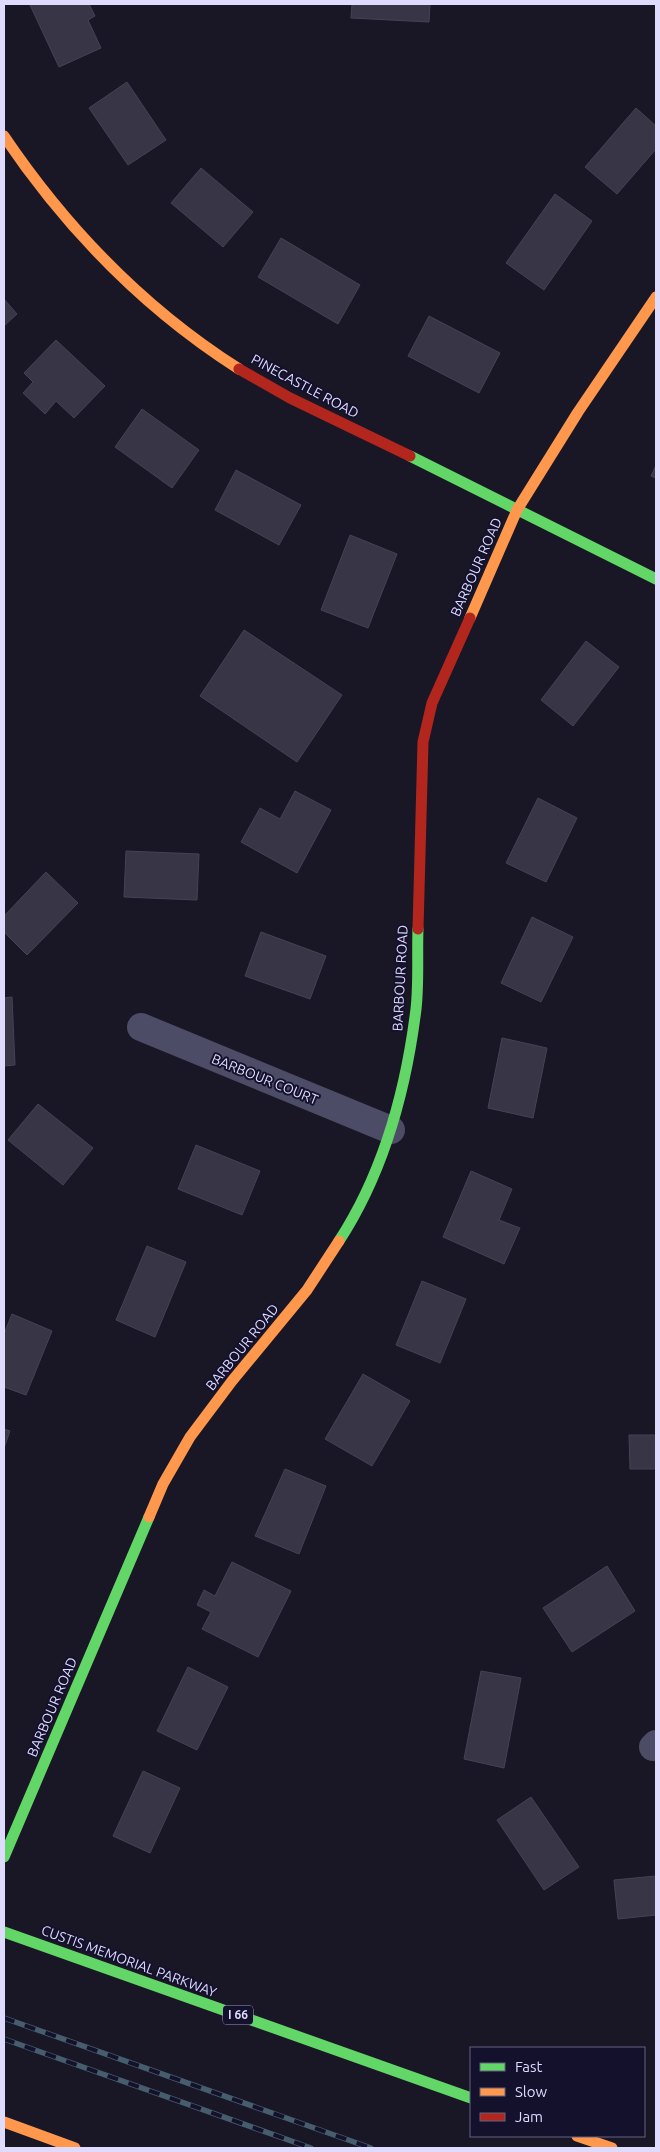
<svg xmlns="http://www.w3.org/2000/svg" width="660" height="2152" viewBox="0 0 660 2152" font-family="Ubuntu,sans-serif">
	<rect width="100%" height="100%" fill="#191726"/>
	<path fill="#383547" stroke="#454258" d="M32 4H89L95 16 88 20 101 48 59 67 30 5Z
		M352 4H430L429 22 351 18Z
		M127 82 166 140 128 165 89 108Z
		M636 108 656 126V149L617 194 585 167Z
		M201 168 253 212 223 247 171 203Z
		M555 194 592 221 544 290 506 263Z
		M281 238 360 285 338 324 258 277Z
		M4 299 17 314 4 326Z
		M429 316 500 353 479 393 408 356Z
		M56 340 105 386 74 418 56 401 45 414 23 393 33 382 24 373Z
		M142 409 199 450 172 488 115 447Z
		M656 465V478L651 476Z
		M236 470 301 505 279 545 215 510Z
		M350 535 397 554 368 628 321 610Z
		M244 630 342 695 297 762 200 696Z
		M586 641 619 667 573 726 541 700Z
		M295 791 331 810 297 873 241 842 260 808 280 819Z
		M538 798 577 818 546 882 506 863Z
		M126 851 199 854 197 900 124 897Z
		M46 872 78 903 27 955 4 932V916Z
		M532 917 573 937 541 1002 501 983Z
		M261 932 326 956 310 999 245 976Z
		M12 997 15 1065 4 1066V998Z
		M502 1038 547 1048 533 1118 488 1108Z
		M38 1104 93 1148 63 1185 8 1140Z
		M196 1145 260 1171 242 1215 178 1189Z
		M471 1171 512 1189 499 1220 520 1228 504 1264 443 1237Z
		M147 1246 186 1262 155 1337 116 1320Z
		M422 1281 466 1299 440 1363 396 1345Z
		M12 1314 52 1331 26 1395 4 1387V1334Z
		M363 1374 410 1401 372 1466 325 1439Z
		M4 1429 10 1431 4 1448Z
		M629 1435H656V1469H630Z
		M285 1469 326 1486 299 1554 255 1536Z
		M232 1562 291 1591 258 1657 202 1629 211 1612 197 1605 204 1590 215 1596Z
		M607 1566 635 1611 572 1652 543 1608Z
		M188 1667 228 1687 197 1750 157 1731Z
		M481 1671 521 1678 504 1768 464 1759Z
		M143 1771 180 1788 150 1853 113 1836Z
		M531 1797 579 1867 544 1890 497 1820Z
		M656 1876V1915L618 1919 614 1880Z"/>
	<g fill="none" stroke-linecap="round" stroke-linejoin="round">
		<path stroke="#4c4c66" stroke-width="28" d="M141 1027 391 1130
			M653 1747 656 1744"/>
		<path stroke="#63d668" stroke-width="11" d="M410 456 656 579
			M339 1241C384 1172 406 1090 416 1009 419 983 417 955 418 929
			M4 1857 149 1517
			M4 1932 471 2098"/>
		<path stroke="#ff974d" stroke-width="11" d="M4 136C67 229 143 308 239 369
			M470 618 517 510 578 412 656 297
			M149 1517 163 1484 190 1437 232 1381 307 1290 339 1241
			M4 2122 75 2148
			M577 2136 612 2148"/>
		<path stroke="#b3261e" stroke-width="11" d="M239 369 290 398 410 456
			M418 929 423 742 432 703 470 618"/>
		<defs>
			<path id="rail" d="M4 2018 371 2148
				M4 2039 311 2148"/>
		</defs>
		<use href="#rail" stroke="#455d6d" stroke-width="5.5"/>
		<use href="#rail" stroke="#14112c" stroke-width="4" stroke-dasharray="11" stroke-linecap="butt"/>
	</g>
	<g text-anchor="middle" stroke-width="4" stroke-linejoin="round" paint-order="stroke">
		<rect fill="#14112c" stroke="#a19ec0" stroke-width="1" x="223" y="2005.5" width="30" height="19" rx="4"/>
		<g font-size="12" font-weight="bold" fill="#dedbff">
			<text x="238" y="2019">I 66</text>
		</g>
		<g font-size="14" fill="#dedbff" stroke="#14112c">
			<text transform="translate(305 386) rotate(28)" y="5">PINECASTLE ROAD</text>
			<text transform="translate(476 567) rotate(-66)" y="5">BARBOUR ROAD</text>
			<text transform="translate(400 978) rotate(-87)" y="5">BARBOUR ROAD</text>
			<text transform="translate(265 1079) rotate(22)" y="5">BARBOUR COURT</text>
			<text transform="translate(242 1347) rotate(-51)" y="5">BARBOUR ROAD</text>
			<text transform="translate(52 1707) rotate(-67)" y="5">BARBOUR ROAD</text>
			<text transform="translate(129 1961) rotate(20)" y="5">CUSTIS MEMORIAL PARKWAY</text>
		</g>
	</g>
	<rect width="660" height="2152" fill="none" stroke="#dedbff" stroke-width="10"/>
	<rect x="470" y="2047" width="175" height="90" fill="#14112c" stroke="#656280"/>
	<rect x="480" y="2063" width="25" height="8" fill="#63d668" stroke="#656280"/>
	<text x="515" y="2072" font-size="15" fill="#dedbff">Fast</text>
	<rect x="480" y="2088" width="25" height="8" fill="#ff974d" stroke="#656280"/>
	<text x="515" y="2097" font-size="15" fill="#dedbff">Slow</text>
	<rect x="480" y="2113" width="25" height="8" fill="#b3261e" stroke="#656280"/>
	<text x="515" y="2122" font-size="15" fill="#dedbff">Jam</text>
</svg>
